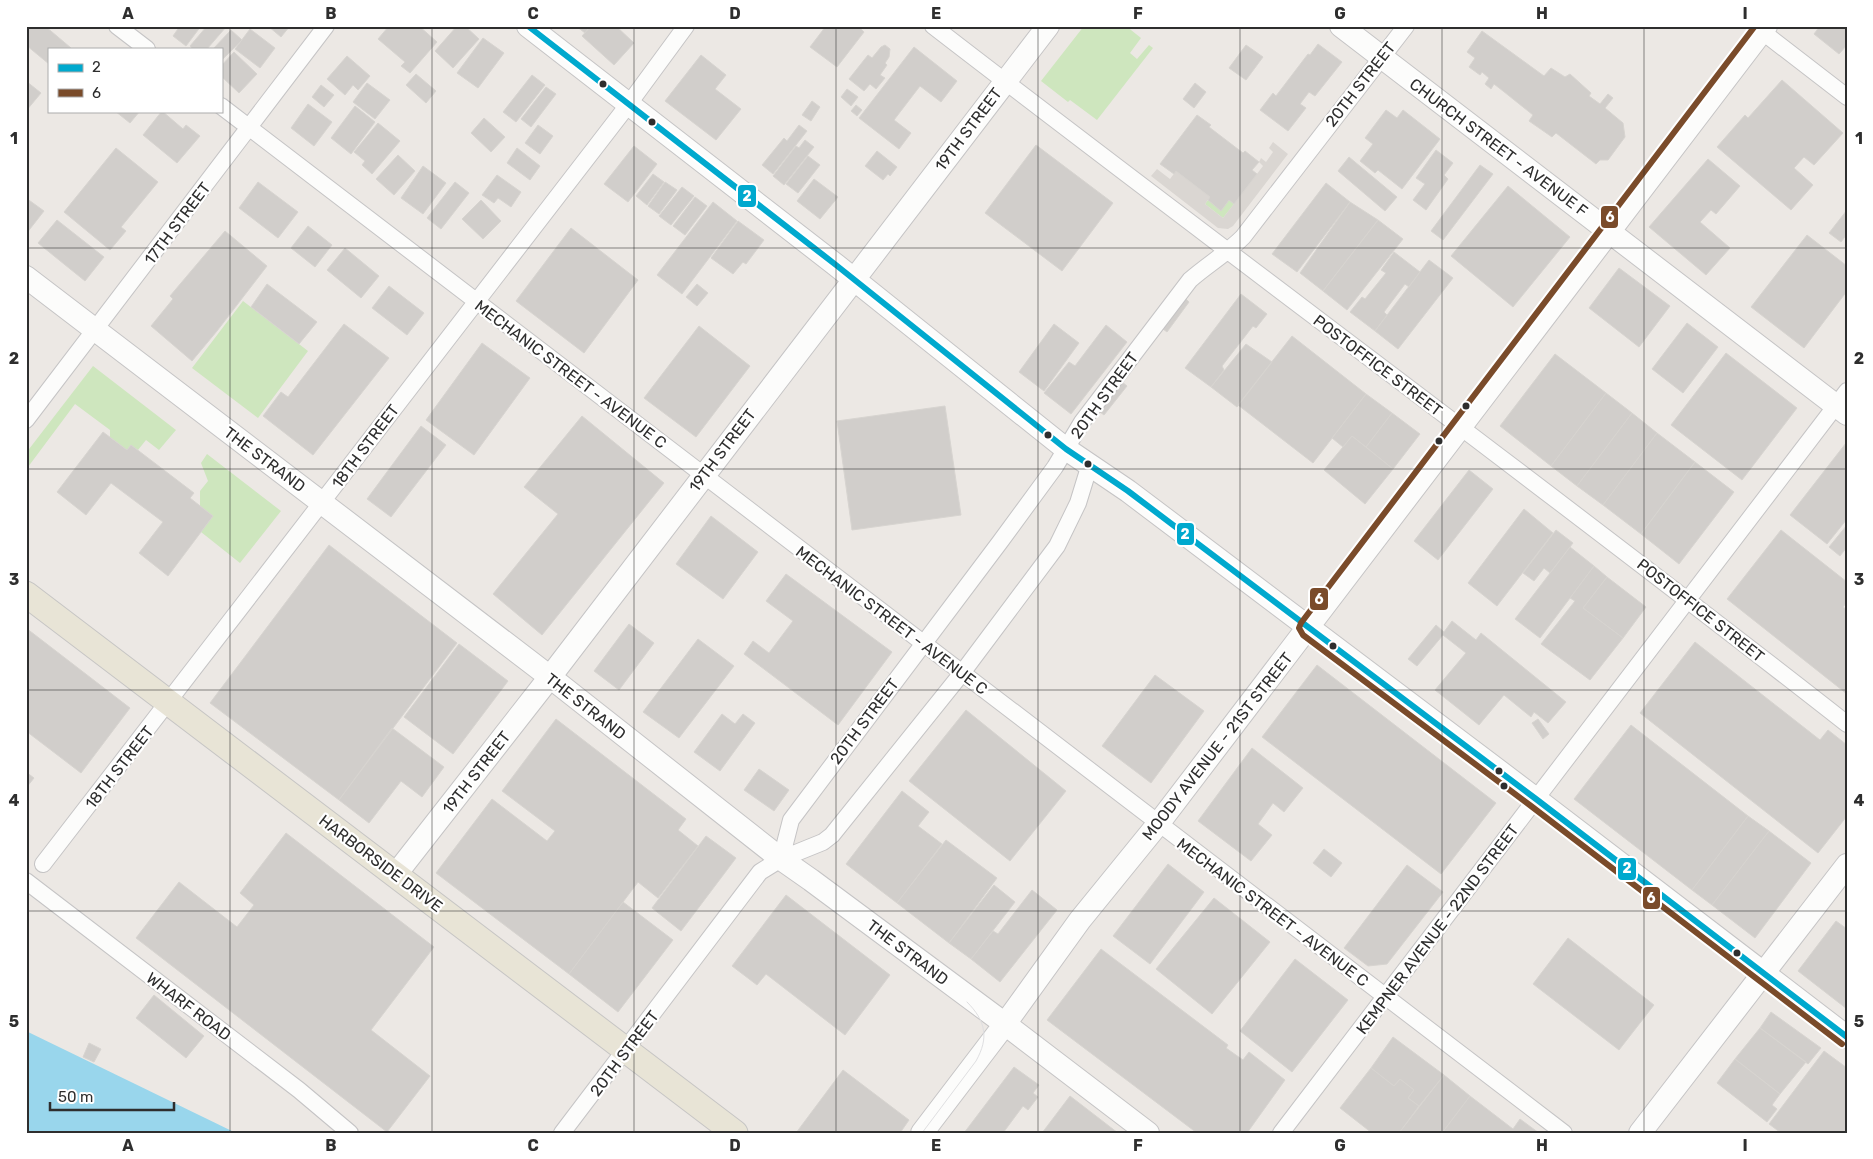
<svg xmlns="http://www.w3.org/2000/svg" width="1873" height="1159" viewBox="0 0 1873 1159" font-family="Rubik,sans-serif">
	<rect width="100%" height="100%" fill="#ece8e4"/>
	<path fill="#cee6be" d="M1084 26H1126L1141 38 1130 53 1137 59 1149 45 1153 48 1097 120 1070 100 1068 102 1041 81Z
		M1208 200 1221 210 1229 200 1234 204 1223 218 1205 204Z
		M243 301 308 351 258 418 192 368Z
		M93 366 176 430 159 450 146 440 138 450 131 445 127 450 110 437V430L75 404 28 467 26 453Z
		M207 454 281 511 240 563 201 532 213 516 200 506V491L208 481 201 463Z"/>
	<path fill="#dad6d2" d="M1273 142 1288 154 1233 226 1228 229 1218 228 1151 176 1157 169 1170 179 1176 171 1210 197 1205 204 1223 218 1263 166 1259 162 1261 158 1266 162 1273 152 1269 148Z"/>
	<path fill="#99d6ec" d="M26 1031 236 1133H26Z"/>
	<path fill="#d1cecb" stroke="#d7d4d0" d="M26 26H45L71 48 49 49V64L26 45Z
		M180 26H201L186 46 173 36Z
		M207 26 226 27 207 49H193L190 46Z
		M268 26H290L281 37Z
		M389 26H419L437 42 410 73 401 66 405 62 378 39Z
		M457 26H465L479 39 453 68 435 51Z
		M576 26H590L585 33Z
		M591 26H616L634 43 614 65 582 36Z
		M826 26H858L864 32 837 67 810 47Z
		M1820 26H1847V45L1839 54 1814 34Z
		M250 29 275 48 260 68 235 49Z
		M231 30 242 40 221 61V49H213Z
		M1482 31 1544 76 1551 68 1565 77 1570 74 1591 93 1589 96 1600 104 1608 94 1613 98 1605 108 1623 123 1625 137 1608 160H1600L1596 164 1556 133 1552 137 1529 121 1533 115 1503 91 1494 84 1491 89 1485 84 1489 78 1482 72 1480 75 1469 67 1475 58 1467 52Z
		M483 38 504 53 478 88 457 73Z
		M1318 44 1342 62 1315 96 1309 92 1300 104 1306 108 1288 131 1260 110 1273 93 1276 96 1308 54 1310 55Z
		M885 45 890 49 889 57 885 63 887 65 880 75 885 78 876 89 870 84 864 91 849 79 868 55 872 58 881 47Z
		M1246 45 1263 57 1246 80 1229 68Z
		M914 47 957 81 941 102 920 86 894 120 911 133 899 149 859 118Z
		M234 52 257 74 239 93 221 76V66Z
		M701 55 726 75 715 89 741 109 716 140 665 101Z
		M347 56 370 76 358 90 353 85 345 95 327 79Z
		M416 74 436 91 426 103 406 85Z
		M532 75 545 85 516 122 503 112Z
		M1782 80 1843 133 1814 165 1804 157 1794 168 1813 185 1791 210 1717 147 1745 115 1748 118Z
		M26 81 41 93 26 111Z
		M367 83 390 100 375 119 353 102Z
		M1195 83 1206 92 1194 108 1183 99Z
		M321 85 334 95 324 107 312 97Z
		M546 87 556 94 531 127 521 119Z
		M847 89 858 97 851 106 841 97Z
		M812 101 820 107 811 121 802 115Z
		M308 104 332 122 314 146 291 128Z
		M856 105 862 110 857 116 851 111Z
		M355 106 375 122 351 154 331 138Z
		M1386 110 1397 118 1403 110 1440 139 1402 189 1378 170 1375 173 1360 161 1373 144 1365 138Z
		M115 111H140L130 123Z
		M162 111 183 129 186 125 200 136 177 163 143 135Z
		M1197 115 1211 125 1209 127 1243 153 1245 151 1259 162 1252 170 1257 174 1234 204 1229 200 1221 211 1208 200 1210 197 1176 171 1174 174 1160 164Z
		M484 118 505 137 491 152 471 133Z
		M378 123 400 141 372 174 362 165 365 161 354 152Z
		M538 125 553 136 540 154 525 143Z
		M799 125 807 131 773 174 762 165 784 138 787 141Z
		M805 140 814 147 784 185 773 176 796 146 799 148Z
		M1036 145 1113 203 1062 271 985 213Z
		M634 146 657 164 628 202 604 184Z
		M116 148 158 182 121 227 126 231 110 250 64 212Z
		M517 148 540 166 530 180 507 163Z
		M1436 150 1453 163 1444 175 1448 179 1426 210 1413 200 1425 184 1416 178Z
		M877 151 897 167 890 176 888 174 883 180 865 166Z
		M398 155 415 171 394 195 376 179Z
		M808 156 820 165 798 193 786 184Z
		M1349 157 1397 197 1385 211 1338 171Z
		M1708 159 1740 186 1716 214 1711 210 1700 222 1730 248 1706 275 1649 227Z
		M1480 165 1493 174 1443 240 1431 231Z
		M423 166 446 183 423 214 401 198Z
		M653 174 664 182 647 205 636 196Z
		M497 175 521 192 511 207 498 198 494 203 482 195Z
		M814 179 838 197 820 219 797 201Z
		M258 182 298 212 278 238 239 208Z
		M455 182 469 193 441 229 427 218Z
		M665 182 677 190 659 214 648 206Z
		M1326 183 1350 202 1297 272 1272 254Z
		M1508 186 1570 237 1513 307 1451 256Z
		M682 187 694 196 671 225 659 216Z
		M695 197 707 206 685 235 673 226Z
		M26 198 44 211 26 234Z
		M481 200 501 221 483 239 462 219Z
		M713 202 737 221 682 294 657 275Z
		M1350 202 1378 220 1323 291 1300 273Z
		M1847 210V234L1841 242 1829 233Z
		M57 220 104 257 85 281 38 243Z
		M1378 220 1403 239 1347 310 1323 291Z
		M738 221 764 240 746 264 743 262 733 274 711 258Z
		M308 226 332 245 315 267 291 248Z
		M571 228 638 280 584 353 516 301Z
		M225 231 267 266 217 331 192 361 151 326 173 299 170 296Z
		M1807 235 1847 266V291L1804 348 1751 307Z
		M345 248 379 276 361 298 327 270Z
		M1394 252 1420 272 1409 287 1405 284 1384 312 1387 315 1375 331 1350 312 1362 297 1365 299 1386 273 1381 270Z
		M1429 260 1453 278 1398 349 1375 331Z
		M1619 268 1670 306 1639 347 1589 308Z
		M267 284 317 322 299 344 251 307Z
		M697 284 708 293 697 306 686 297Z
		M389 286 424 313 407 335 372 308Z
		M1241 294 1267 314 1256 328 1253 326 1222 366 1224 370 1211 387 1185 368Z
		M1186 299 1189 302 1167 332 1163 329Z
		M1687 323 1718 347 1683 393 1652 369Z
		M344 324 389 358 313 455 263 416 281 392 288 397Z
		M1054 324 1079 343 1044 391 1019 372Z
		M1106 325 1127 342 1071 414 1044 393 1069 362 1075 366Z
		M699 326 750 366 696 437 644 398Z
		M1292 336 1366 394 1313 463 1238 405Z
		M482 343 530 378 474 455 426 420Z
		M1246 344 1272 362 1237 407 1211 387Z
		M1726 353 1797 408 1742 480 1671 425Z
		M1555 354 1606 393 1551 466 1500 426Z
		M1122 382 1127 386 1104 415 1100 412Z
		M1606 393 1632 413 1577 486 1551 466Z
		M1366 394 1392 413 1366 447 1352 436 1343 447 1332 438Z
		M945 406 961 515 852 530 837 421Z
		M1392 413 1420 434 1393 469 1366 447Z
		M1632 413 1657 433 1603 505 1577 486Z
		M582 416 664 483 542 635 493 594 558 514 524 487Z
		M421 426 446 445 391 517 367 499Z
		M103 432 127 450 131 445 194 493 190 498 213 516 168 576 139 553 163 522 111 483 86 515 57 492Z
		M1657 433 1695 462 1641 534 1603 505Z
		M1352 436 1393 469 1365 504 1324 470Z
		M1846 443 1847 519 1827 544 1790 515Z
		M1695 462 1734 492 1679 564 1641 534Z
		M1469 470 1493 489 1438 560 1414 541Z
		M1524 509 1553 533 1497 606 1468 583Z
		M711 516 758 552 723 599 676 564Z
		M1847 525V547L1840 556 1829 547Z
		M1556 530 1573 543 1550 573 1544 568 1534 581 1523 573Z
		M1781 530 1847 582V602L1843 607 1847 610V694L1727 599Z
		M329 545 457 643 339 800 210 703Z
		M1570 547 1594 566 1540 638 1515 619Z
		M1594 566 1607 577 1583 608 1623 638 1590 680 1541 644 1575 601 1570 598Z
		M786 574 892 652 838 725 744 654 753 641 769 653 793 621 766 601Z
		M1607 577 1646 607 1623 638 1583 608Z
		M1452 621 1476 640 1481 633 1566 702 1548 723 1534 712 1531 717 1504 695 1479 725 1435 690 1466 653 1443 635 1417 666 1408 659 1436 625 1444 632Z
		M629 624 654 643 619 690 594 671Z
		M26 628 130 708 81 773 26 731Z
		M698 639 734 666 679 738 643 712Z
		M1695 642 1820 740 1828 730 1847 745V816L1818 853 1640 713Z
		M459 644 508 681 453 754 404 717Z
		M1317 665 1496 803 1441 874 1262 737Z
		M1155 675 1204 711 1151 783 1102 746Z
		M966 710 1066 791 1010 861 909 781Z
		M722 714 735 724 743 714 755 723 720 771 694 752Z
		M556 719 686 819 678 830 698 846 658 898 638 882 569 974 436 873 492 799 547 841 555 831 502 791Z
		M1538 719 1549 734 1543 739 1532 723Z
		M1631 725 1748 816 1692 890 1574 799Z
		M392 728 444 767 422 797 401 781 369 823 339 800Z
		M1252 748 1303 788 1284 812 1273 803 1258 824 1272 835 1251 861 1198 821Z
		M759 769 789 790 774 811 744 790Z
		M26 772 34 778 26 788Z
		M902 791 929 812 918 826 942 844 897 903 846 864Z
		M1748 816 1769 831 1712 905 1692 890Z
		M1769 831 1811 863 1755 938 1712 905Z
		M286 833 434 947 371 1030 430 1076 387 1132 136 938 179 882 237 927 254 905 240 893Z
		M706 836 736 858 681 931 652 908Z
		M946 840 997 878 949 943 897 903Z
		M1324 849 1342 863 1331 877 1313 863Z
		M1168 864 1204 892 1150 964 1113 936Z
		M1407 865 1443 892 1387 964 1368 966 1344 948Z
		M994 885 1015 902 971 959 949 943Z
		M1032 890 1057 910 1000 982 971 959 993 931 998 934Z
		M786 895 890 975 845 1035 766 974 757 985 732 966Z
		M1214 898 1270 942 1212 1014 1156 969Z
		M623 902 673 940 618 1012 569 974Z
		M1836 921 1847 929V1009L1798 971Z
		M1568 938 1654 1005 1619 1050 1533 984Z
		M1101 949 1228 1045 1226 1048 1243 1060 1249 1052 1285 1080 1247 1133H1197L1047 1020Z
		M1295 959 1348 1000 1292 1072 1240 1031Z
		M154 995 204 1036 186 1058 136 1018Z
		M1771 1012 1821 1048 1808 1064 1760 1028Z
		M1760 1028 1806 1062 1780 1094 1735 1059Z
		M1393 1037 1444 1075 1419 1106 1408 1098 1414 1090 1400 1079 1394 1086 1371 1068Z
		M89 1043 101 1049 94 1062 83 1057Z
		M1824 1051 1847 1068V1133H1781L1769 1124Z
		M1735 1059 1780 1094 1772 1105 1777 1109 1767 1122 1717 1083Z
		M1014 1067 1039 1085 1033 1093 1038 1097 1028 1110 1023 1106 1003 1133H964Z
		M1371 1068 1394 1086 1400 1079 1414 1090 1408 1098 1419 1106 1399 1133H1372L1340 1108Z
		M843 1070 909 1120 900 1133H796Z
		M1444 1075 1470 1096 1442 1133H1399Z
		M1070 1096 1118 1133H1042Z
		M1470 1096 1513 1129 1520 1119 1539 1133H1442Z"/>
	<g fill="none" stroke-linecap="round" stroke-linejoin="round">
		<defs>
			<path id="street" d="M117 26 147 49
				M933 26C1236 260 1545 487 1847 724
				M1755 26 1847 97
				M221 106 1564 1133
				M26 420 326 26
				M781 859 791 820 1000 542 1055 467 1082 422 1190 280C1207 265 1226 254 1243 237L1406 26
				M43 864 628 105 686 26
				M26 881 299 1090 350 1133
				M562 1133 760 872 781 859 823 842 832 835 962 673 1057 546 1078 503 1090 464
				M1281 1133 1847 391"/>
			<path id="secondary" d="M528 26 836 265 1066 449 1128 491 1536 799 1847 1037
				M1341 26 1847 414
				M26 277 550 677 781 859 811 880 1005 1024 1148 1133
				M396 874 550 677 1048 26
				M922 1133 1005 1024 1080 920 1158 824 1766 26
				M1640 1133 1847 865"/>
			<path id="primary" d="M26 594 735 1133"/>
		</defs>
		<use href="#street" stroke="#c5c4c5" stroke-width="18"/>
		<use href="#secondary" stroke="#c5c4c5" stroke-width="24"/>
		<use href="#primary" stroke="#c6c5c4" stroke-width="27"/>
		<use href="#street" stroke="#fcfcfb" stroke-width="16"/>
		<use href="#secondary" stroke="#fcfcfb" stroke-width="22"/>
		<use href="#primary" stroke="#e8e4d6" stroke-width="25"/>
		<path stroke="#dfdfe1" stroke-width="1" d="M922 1133 976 1061C989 1038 986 1021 967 1002"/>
		<defs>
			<path id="bus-1" d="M528 26 836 265 1066 449 1128 491 1536 799 1847 1037"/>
			<path id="bus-2" d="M1755 26 1301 623 1299 628 1303 635 1531 806 1842 1044"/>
		</defs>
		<use href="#bus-1" stroke="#fff" stroke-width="10"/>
		<use href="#bus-2" stroke="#fff" stroke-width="10"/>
		<use href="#bus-1" stroke="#00a9ce" stroke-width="6"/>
		<use href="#bus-2" stroke="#7a4b2a" stroke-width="6"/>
	</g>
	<path fill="none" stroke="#2e2e2e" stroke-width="1" stroke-opacity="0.55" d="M230 26V1133M432 26V1133M634 26V1133M836 26V1133M1038 26V1133M1240 26V1133M1442 26V1133M1644 26V1133M26 248H1847M26 469H1847M26 690H1847M26 911H1847"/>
	<g fill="#2e2e2e" stroke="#fff" stroke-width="2">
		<circle cx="603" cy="84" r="4.5"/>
		<circle cx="652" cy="122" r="4.5"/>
		<circle cx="1466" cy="406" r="4.5"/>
		<circle cx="1048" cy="435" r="4.5"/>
		<circle cx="1439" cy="441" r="4.5"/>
		<circle cx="1088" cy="464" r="4.5"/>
		<circle cx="1333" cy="646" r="4.5"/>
		<circle cx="1499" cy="771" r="4.5"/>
		<circle cx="1504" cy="786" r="4.5"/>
		<circle cx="1737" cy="953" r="4.5"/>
	</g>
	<g text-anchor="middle" stroke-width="4.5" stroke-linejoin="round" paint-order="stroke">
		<g font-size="16" fill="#2e2e2e" stroke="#fff">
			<text transform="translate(1360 84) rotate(-52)" y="6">20TH STREET</text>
			<text transform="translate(968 129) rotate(-53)" y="6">19TH STREET</text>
			<text transform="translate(1499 147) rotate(37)" y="6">CHURCH STREET - AVENUE F</text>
			<text transform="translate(177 223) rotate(-53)" y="6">17TH STREET</text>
			<text transform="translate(1378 365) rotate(37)" y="6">POSTOFFICE STREET</text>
			<text transform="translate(571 374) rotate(37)" y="6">MECHANIC STREET - AVENUE C</text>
			<text transform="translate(1104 395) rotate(-54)" y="6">20TH STREET</text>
			<text transform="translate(365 446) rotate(-53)" y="6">18TH STREET</text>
			<text transform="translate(722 450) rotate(-53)" y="6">19TH STREET</text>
			<text transform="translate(265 459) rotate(37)" y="6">THE STRAND</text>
			<text transform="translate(1701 610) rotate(38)" y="6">POSTOFFICE STREET</text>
			<text transform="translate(892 620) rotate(37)" y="6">MECHANIC STREET - AVENUE C</text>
			<text transform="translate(586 706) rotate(38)" y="6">THE STRAND</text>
			<text transform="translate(864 721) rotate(-53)" y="6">20TH STREET</text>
			<text transform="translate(1217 746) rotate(-52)" y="6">MOODY AVENUE - 21ST STREET</text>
			<text transform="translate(119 767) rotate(-52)" y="6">18TH STREET</text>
			<text transform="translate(476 772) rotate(-52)" y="6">19TH STREET</text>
			<text transform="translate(381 863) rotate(37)" y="6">HARBORSIDE DRIVE</text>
			<text transform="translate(1273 912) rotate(37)" y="6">MECHANIC STREET - AVENUE C</text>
			<text transform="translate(1437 929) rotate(-53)" y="6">KEMPNER AVENUE - 22ND STREET</text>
			<text transform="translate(908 952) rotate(37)" y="6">THE STRAND</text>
			<text transform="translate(189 1006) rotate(37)" y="6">WHARF ROAD</text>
			<text transform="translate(624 1053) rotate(-53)" y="6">20TH STREET</text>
		</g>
	</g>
	<g stroke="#fff" stroke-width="2">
		<rect x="737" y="184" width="20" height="24" rx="5" fill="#00a9ce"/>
		<rect x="1600" y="205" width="19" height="24" rx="5" fill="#7a4b2a"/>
		<rect x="1176" y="522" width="19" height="24" rx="5" fill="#00a9ce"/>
		<rect x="1309" y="587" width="20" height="24" rx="5" fill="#7a4b2a"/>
		<rect x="1617" y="857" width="20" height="24" rx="5" fill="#00a9ce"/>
		<rect x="1642" y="886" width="19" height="24" rx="5" fill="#7a4b2a"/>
	</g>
	<g font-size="14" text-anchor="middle" font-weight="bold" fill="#fff">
		<text x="747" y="201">2</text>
		<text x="1610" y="222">6</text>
		<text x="1185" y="539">2</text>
		<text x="1319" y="604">6</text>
		<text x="1627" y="873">2</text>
		<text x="1651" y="903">6</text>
	</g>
	<rect width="1873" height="1159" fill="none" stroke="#ffffff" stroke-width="55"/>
	<rect x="48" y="48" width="175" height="65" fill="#ffffff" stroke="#ababab"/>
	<rect x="58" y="64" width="25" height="8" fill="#00a9ce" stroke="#ababab"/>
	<text x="92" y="72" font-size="15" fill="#2e2e2e">2</text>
	<rect x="58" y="89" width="25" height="8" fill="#7a4b2a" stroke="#ababab"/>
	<text x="92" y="98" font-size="15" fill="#2e2e2e">6</text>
	<path d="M50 1102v8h124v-8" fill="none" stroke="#2e2e2e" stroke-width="2.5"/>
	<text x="58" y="1102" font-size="15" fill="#2e2e2e" stroke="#ffffff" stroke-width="4" paint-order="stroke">50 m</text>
	<rect x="28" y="28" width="1818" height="1104" fill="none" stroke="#2e2e2e" stroke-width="2"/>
	<g font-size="16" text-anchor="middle" font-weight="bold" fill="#2e2e2e">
		<text x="128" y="19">A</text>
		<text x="331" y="19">B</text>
		<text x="533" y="19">C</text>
		<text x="735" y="19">D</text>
		<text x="936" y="19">E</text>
		<text x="1138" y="19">F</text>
		<text x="1340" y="19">G</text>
		<text x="1542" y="19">H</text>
		<text x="1745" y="19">I</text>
		<text x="14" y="144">1</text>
		<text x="1859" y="144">1</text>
		<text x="14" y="364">2</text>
		<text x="1859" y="364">2</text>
		<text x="14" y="585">3</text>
		<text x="1859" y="585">3</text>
		<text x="14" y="806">4</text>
		<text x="1859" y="806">4</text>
		<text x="14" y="1027">5</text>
		<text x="1859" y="1027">5</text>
		<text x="128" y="1151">A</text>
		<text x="331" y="1151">B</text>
		<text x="533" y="1151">C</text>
		<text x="735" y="1151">D</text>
		<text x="936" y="1151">E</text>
		<text x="1138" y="1151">F</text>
		<text x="1340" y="1151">G</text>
		<text x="1542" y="1151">H</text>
		<text x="1745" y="1151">I</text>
	</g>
</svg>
